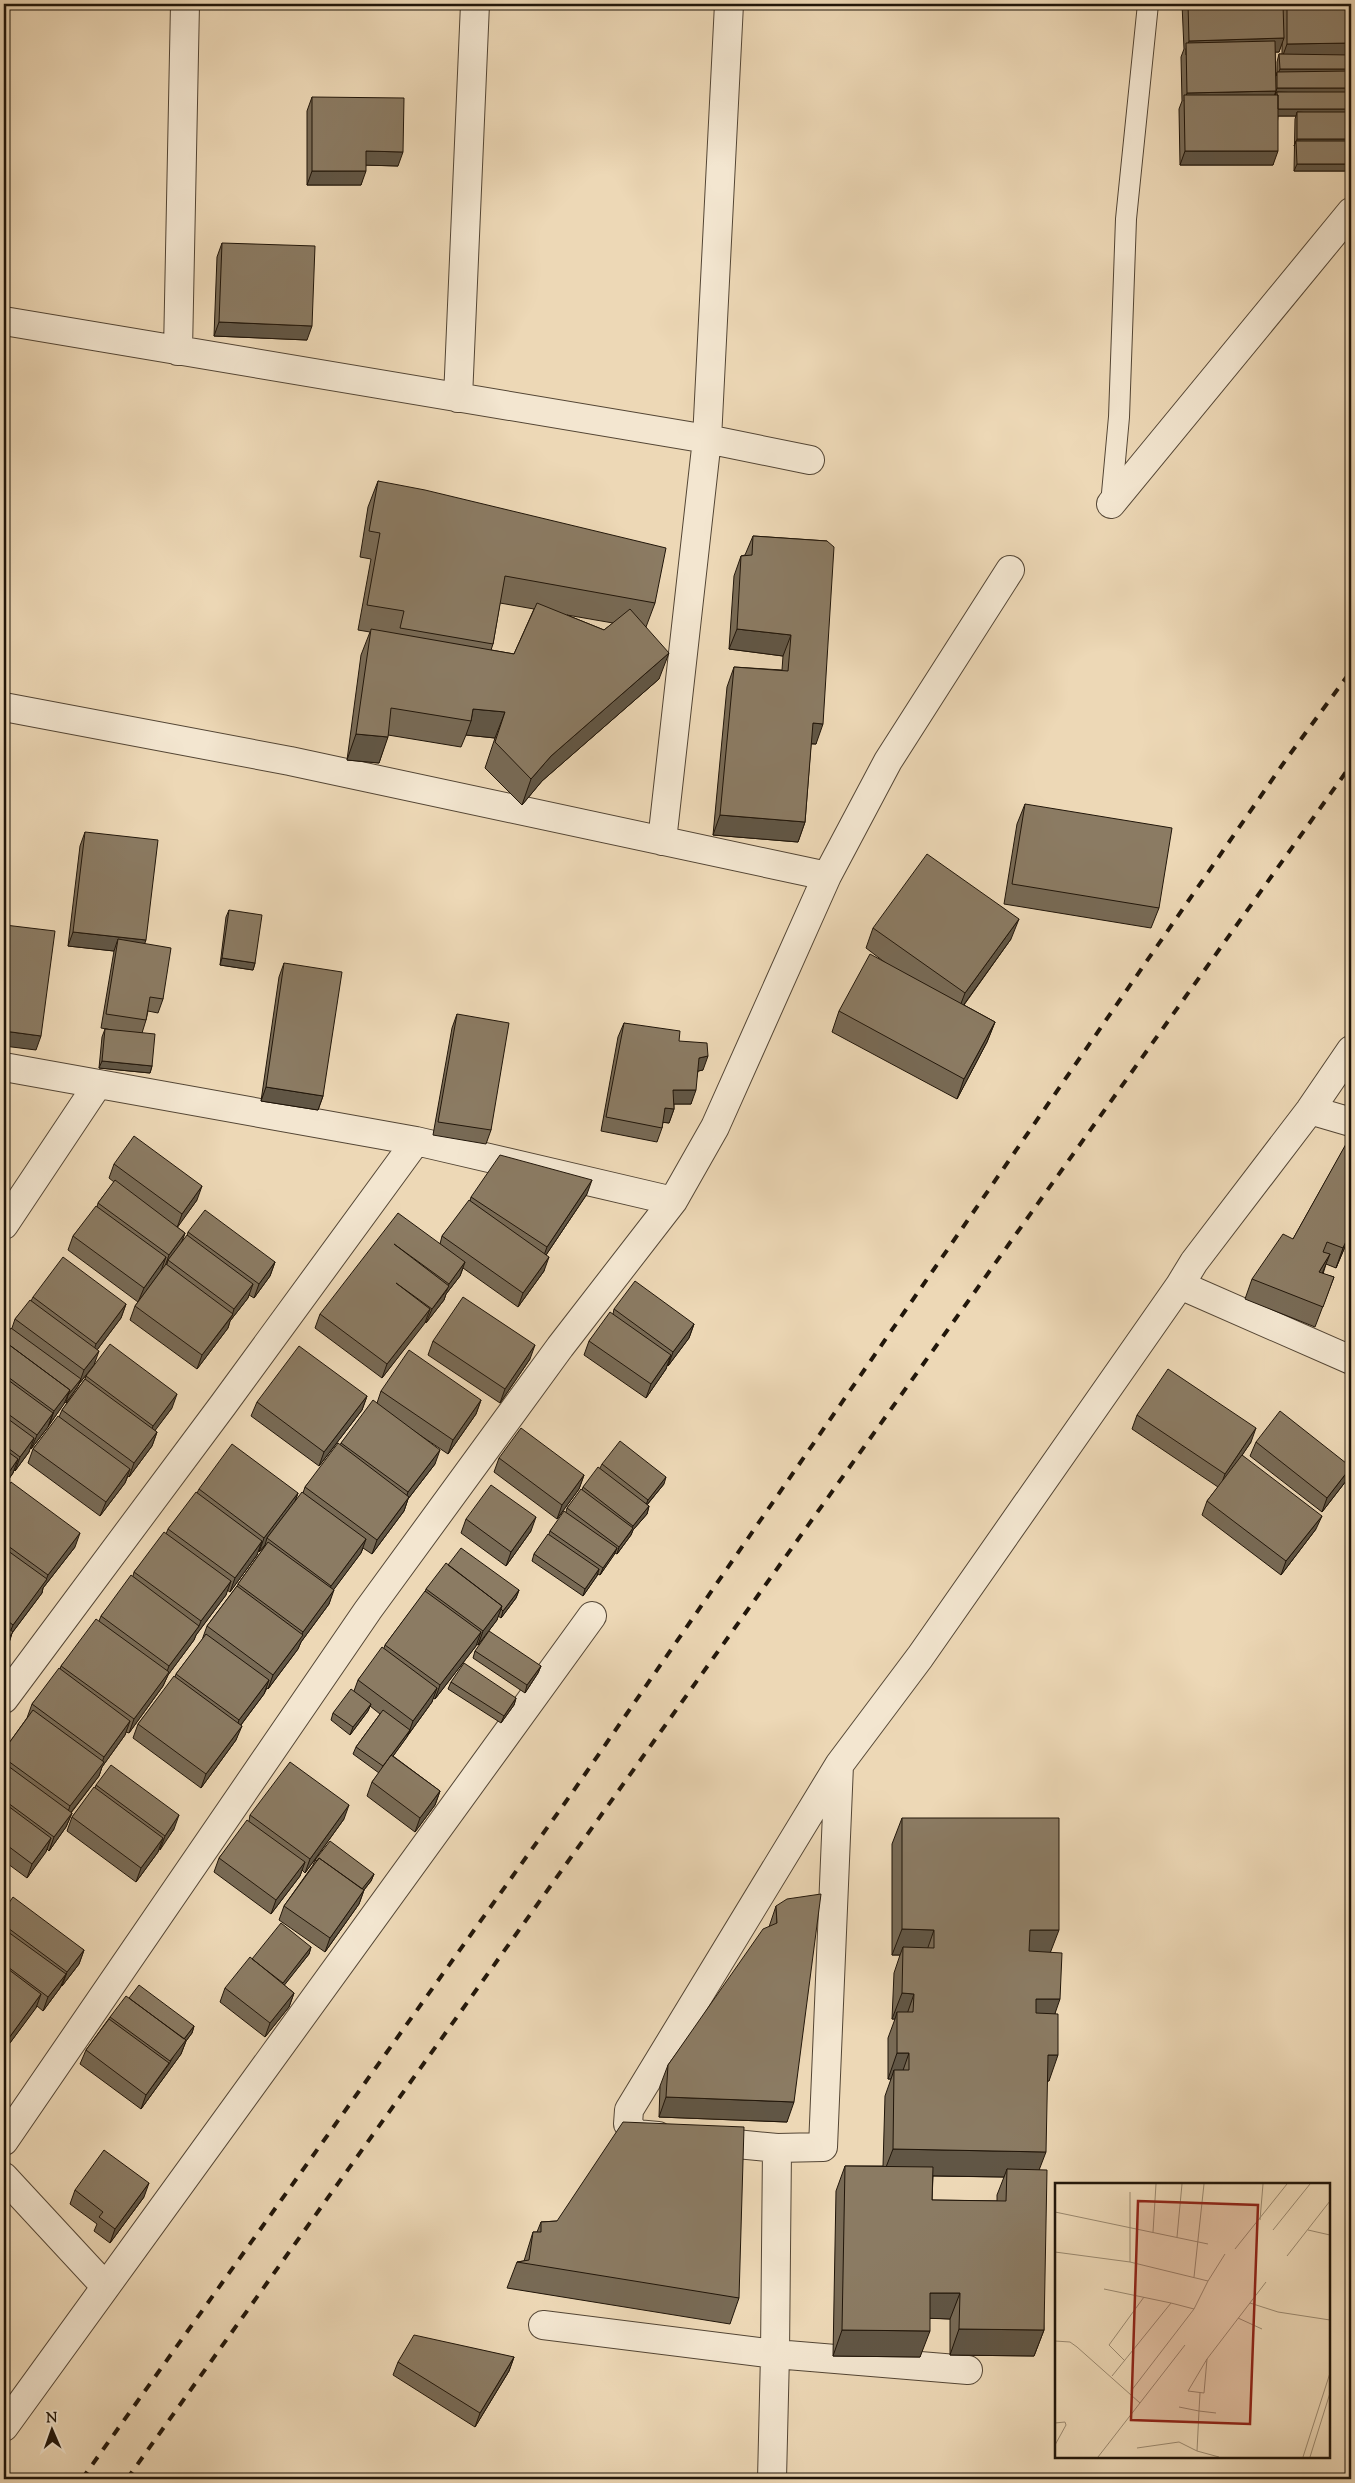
<svg xmlns="http://www.w3.org/2000/svg" width="1355" height="2483" viewBox="0 0 1355 2483" font-family="'Sorts Mill Goudy',serif">
	<rect width="100%" height="100%" fill="#edd8b6"/>
	<filter id="stains"><feTurbulence type="fractalNoise" baseFrequency=".004" numOctaves="4"/><feColorMatrix values="0 0 0 0 .2 0 0 0 0 .09 0 0 0 0 .02 0 0 0 .5 -.17"/></filter>
	<radialGradient id="worn" r=".72"><stop offset=".6" stop-color="#630" stop-opacity="0"/><stop offset="1" stop-color="#630" stop-opacity=".3"/></radialGradient>
	<g fill="none" stroke-linecap="round" stroke-linejoin="round">
		<defs>
			<path id="lane" d="M1111 504 1119 417 1126 219 1148 4"/>
			<path id="street" d="M4 321 707 439 810 460
				M178 351 185 4
				M458 398 475 4
				M1111 504 1351 212
				M4 707 290 761 827 876 888 761 1010 570
				M662 841 707 439 729 4
				M4 1067 416 1141
				M1310 1110 1351 1122
				M4 1225 98 1084
				M1180 1285 1351 1360
				M4 1699 223 1405 416 1141 673 1201
				M658 2136 636 2134 628 2124 629 2110 839 1765
				M4 2141 368 1610 560 1347 673 1201 715 1127 827 876
				M706 2141 777 2148 823 2147 839 1765 920 1657 1180 1285 1194 1262 1310 1110 1351 1050
				M777 2148 775 2354 968 2370
				M4 2177 105 2286
				M543 2325 775 2354 772 2479
				M4 2427 592 1616"/>
		</defs>
		<use href="#lane" stroke="#544635" stroke-width="22"/>
		<use href="#street" stroke="#544635" stroke-width="30"/>
		<use href="#lane" stroke="#f3e6d0" stroke-width="20"/>
		<use href="#street" stroke="#f3e6d0" stroke-width="28"/>
		<path stroke="#21160a" stroke-width="4" stroke-dasharray="9 9" stroke-linecap="butt" d="M82 2479 572 1793 1285 761 1351 671
			M127 2479 1351 765"/>
	</g>
	<path fill="#786a55" stroke="#21160a" fill-rule="evenodd" d="M1182 4H1351V171H1294L1295 119 1296 116H1278L1273 165H1180L1179 109 1182 101 1181 57 1184 49ZM1282 42V54H1279L1277 62V72L1276 76 1275 52H1279Z
		M312 97 398 166 366 165 361 185H307V111Z
		M222 243 307 340 214 336 217 257Z
		M378 481 655 603 646 627 659 679 542 781 522 805 485 768 495 738 466 735 461 747 388 735 379 763 347 760 361 655 370 632 358 630 371 559 360 557 368 507ZM500 603 534 609 514 654 491 650 493 644ZM567 615 613 623 604 630Z
		M753 536 827 541 816 744H811L805 822 798 842 713 835 727 687 734 667 782 670 783 656 729 649 734 576 741 556 745 555Z
		M1025 804 1159 908 1151 928 1004 904 1017 824Z
		M85 832 145 944 163 999 158 1013 148 1011 146 1020 142 1033 152 1066 150 1073 99 1068 102 1037 105 1029 112 1030 101 1028 114 951 68 946 80 846Z
		M229 910 255 963 253 970 220 965 226 917Z
		M873 928 1011 939 964 1005 995 1022 987 1042 957 1099 832 1032 839 1011 887 964 866 948Z
		M284 963 323 1096 318 1110 261 1101 279 977Z
		M457 1014 491 1130 486 1144 433 1135 452 1028Z
		M624 1023 679 1041 703 1070 698 1071 691 1104H674V1109L669 1123 663 1122 662 1128 657 1142 601 1131 618 1037Z
		M1351 1136V1244L1347 1242 1336 1268 1326 1264 1323 1274 1334 1277 1315 1327 1245 1299 1252 1279 1293 1239Z
		M114 1164 197 1200 177 1227 185 1233 181 1243 187 1236 188 1232 275 1262 270 1276 254 1298 249 1295 248 1298 230 1321 228 1328 197 1369 130 1320 135 1306 138 1302 68 1250 73 1236 97 1207 98 1203 114 1182 109 1178Z
		M587 1194 546 1255 544 1271 518 1307 463 1268 460 1276 446 1294 444 1300 426 1323 425 1322 382 1378 315 1328 320 1314 440 1244 442 1236 470 1201 471 1197Z
		M33 1297 126 1304 121 1318 97 1350 94 1365 79 1384 78 1386 66 1403 65 1402 48 1427 31 1449 30 1448 29 1452 15 1471 14 1470 13 1473 4 1486V1338L12 1328 15 1319 31 1301Z
		M614 1309 694 1324 689 1338 668 1366 667 1365 666 1369 646 1398 584 1355 589 1341 613 1314Z
		M433 1341 530 1359 500 1403 428 1355Z
		M86 1376 172 1408 155 1430 157 1432 152 1446 129 1477 128 1476 125 1483 100 1516 28 1463 33 1449 59 1417 62 1410 85 1379Z
		M381 1391 481 1400 476 1414 448 1454 414 1431 435 1464 408 1499 404 1511 372 1554 363 1548 361 1553 333 1590 329 1604 301 1642 298 1649 268 1689 267 1688 264 1694 241 1725 236 1740 201 1788 133 1738 138 1724 175 1677 176 1674 202 1640 207 1626 237 1586 238 1584 263 1549 265 1545 259 1552 258 1551 257 1555 230 1592 227 1590 226 1595 196 1635 194 1640 168 1675 163 1686 129 1733 126 1732 125 1735 102 1767 99 1776 71 1813H72L66 1827 49 1851 47 1849 27 1878 4 1861V1750L27 1718 32 1704 60 1669 61 1666 99 1621 101 1616 133 1576 134 1572 166 1534 168 1529 197 1493 199 1489 298 1493 295 1501 303 1493 305 1487 340 1445 341 1443 377 1403Z
		M367 1396 362 1410 319 1466 251 1416 257 1402Z
		M1137 1415 1251 1442 1242 1455 1316 1529 1281 1575 1202 1515 1207 1501 1218 1487 1132 1429Z
		M1256 1442 1346 1481 1322 1512 1250 1456Z
		M499 1458 584 1475 579 1489 557 1519 494 1472Z
		M602 1464 664 1484 647 1505 649 1506 647 1514 633 1530 631 1535 617 1554 615 1553 600 1575 598 1574 583 1596 532 1561 534 1554 549 1534 550 1531 566 1512 567 1508 582 1490 583 1487 600 1468Z
		M4 1493 75 1547 43 1588 42 1593 12 1633 8 1646 4 1651Z
		M466 1519 531 1531 506 1566 461 1533Z
		M448 1565 519 1590 516 1598 501 1618 498 1616 497 1620 478 1645 476 1644V1646L435 1699 433 1698 432 1702 393 1756 440 1791 435 1805 415 1832 367 1796 372 1782 379 1773 353 1754 356 1747 380 1714 370 1706 368 1711 350 1735 331 1720 333 1713 354 1691 358 1680 384 1648 385 1645 425 1592 426 1589Z
		M475 1651 541 1666 538 1673 525 1693 473 1658Z
		M451 1682 516 1698 514 1705 501 1723 448 1689Z
		M96 1785 174 1829 159 1850 158 1852 136 1882 67 1831 72 1817 95 1788Z
		M250 1815 344 1819 305 1873 302 1870 300 1876 271 1914 214 1872 219 1858 249 1821Z
		M902 1818 1051 1952 1055 2014 1049 2081H1047L1039 2170 1044 2330 1034 2356 950 2355V2319L930 2318 920 2357 833 2356 836 2191 845 2166H883L885 2096 891 2079H888V2038L895 2019H892L894 1973 900 1955H892V1844ZM933 2176 1004 2177 997 2195V2201L932 2200Z
		M315 1860 374 1874 371 1881 364 1890 359 1904 325 1952 279 1920 284 1906 313 1865Z
		M776 1906 787 2122 659 2117 660 2086 668 2065 769 1927Z
		M4 1910 84 1950 79 1964 62 1986V1985L60 1988 43 2011 37 2006 4 2051Z
		M311 1947 309 1954 284 1985 294 1993 289 2007 265 2037 220 2002 225 1988Z
		M129 1998 194 2026 192 2033 186 2041 181 2054 141 2109 80 2064 86 2050 110 2017Z
		M75 2190 144 2197 110 2243 94 2231 97 2224 70 2204Z
		M557 2221 739 2298 730 2324 507 2288 517 2262 524 2261 533 2232H537L541 2222Z
		M514 2357 509 2371 475 2427 393 2375 398 2362Z"/>
	<path fill="#615645" stroke="#21160a" d="M1284 38 1279 52 1186 55V49L1189 41Z
		M1351 43V57L1282 58 1287 44Z
		M1280 69H1351V76H1277Z
		M1277 88H1351V95L1277 92 1275 95Z
		M1276 91 1271 105 1184 101 1187 93Z
		M1277 109H1351V116L1297 112 1296 116H1274Z
		M1297 139H1351V146L1296 141 1294 146Z
		M366 151 403 152 398 166 361 165Z
		M1185 151H1278L1273 165H1180Z
		M1297 164H1351V171H1294Z
		M312 171H366L361 185H307Z
		M219 322 312 326 307 340 214 336Z
		M737 629 791 635 783 656 729 649Z
		M669 653 659 679 542 781 522 805 531 779 551 756Z
		M473 709 505 712 495 738 466 735 471 721Z
		M813 723 823 724 816 744 806 743Z
		M356 734 388 737 379 763 347 760Z
		M720 815 805 822 798 842 713 835Z
		M1019 919 1011 939 957 1014 965 993Z
		M73 932 146 940 141 954 118 939 114 951 68 946Z
		M222 958 255 963 253 970 220 965Z
		M995 1022 987 1042 957 1099 964 1079Z
		M4 1031 41 1036 36 1050 4 1046Z
		M708 1056 703 1070 694 1072 699 1058Z
		M102 1061 152 1066 150 1073 99 1068Z
		M266 1087 323 1096 318 1110 261 1101Z
		M673 1090H696L691 1104H668Z
		M665 1108 674 1109 669 1123 660 1122Z
		M592 1180 587 1194 542 1261 547 1247Z
		M202 1186 197 1200 177 1228 182 1214Z
		M1351 1230 1347 1242 1336 1268 1343 1248Z
		M185 1233 180 1247 168 1260 167 1264 164 1269 169 1255Z
		M1330 1254 1322 1274 1319 1272Z
		M166 1257 161 1271 138 1302 144 1288Z
		M549 1257 544 1271 518 1307 523 1293Z
		M275 1262 270 1276 254 1298 259 1284Z
		M465 1262 460 1276 446 1294 444 1300 426 1323 432 1309 447 1290 449 1284Z
		M253 1284 248 1298 230 1321 228 1328 197 1369 202 1355 232 1316 234 1309Z
		M126 1304 121 1318 91 1358 96 1344Z
		M430 1309 425 1323 382 1378 387 1364Z
		M694 1324 689 1338 668 1366 673 1352Z
		M535 1345 530 1359 500 1403 505 1389Z
		M99 1351 94 1365 79 1384 84 1370Z
		M671 1355 666 1369 646 1398 651 1384Z
		M81 1379 78 1386 66 1403 68 1395Z
		M70 1390 64 1404 49 1425 54 1411Z
		M177 1394 172 1408 148 1440 153 1426Z
		M367 1396 362 1410 319 1466 324 1452Z
		M481 1400 476 1414 448 1454 453 1440Z
		M53 1413 48 1427 31 1449 37 1435Z
		M1256 1428 1251 1442 1220 1488 1225 1474Z
		M157 1432 152 1446 129 1477 134 1463Z
		M34 1438 29 1452 15 1471 20 1457Z
		M440 1450 435 1464 408 1499 404 1511 372 1554 377 1540 404 1504 408 1492Z
		M18 1459 13 1473 4 1486V1480L5 1478Z
		M1351 1467 1346 1481 1322 1512 1327 1498Z
		M130 1469 125 1483 100 1516 106 1502Z
		M584 1475 579 1489 557 1519 562 1505Z
		M666 1477 664 1484 645 1507 648 1500Z
		M298 1493 293 1507 267 1538 265 1545 259 1552 264 1538Z
		M649 1506 647 1514 633 1530 631 1535 617 1554 619 1547 631 1531 633 1526Z
		M1322 1516 1316 1529 1281 1575 1286 1561Z
		M536 1517 531 1531 506 1566 511 1552Z
		M80 1533 75 1547 43 1588 42 1593 12 1633 8 1646 4 1651V1644L8 1637 13 1625 46 1580 48 1575Z
		M366 1539 361 1553 326 1600 331 1586Z
		M262 1541 257 1555 230 1592 235 1578Z
		M617 1548 614 1555 600 1575 603 1568Z
		M599 1569 597 1576 583 1596 585 1589Z
		M231 1581 226 1595 196 1635 194 1640 168 1675 163 1686 129 1733 134 1719 165 1677 169 1666 199 1626 201 1621Z
		M334 1590 329 1604 301 1642 298 1649 268 1689 273 1675 300 1639 303 1632Z
		M519 1590 516 1598 501 1618 503 1611Z
		M502 1606 497 1620 478 1645 483 1631Z
		M481 1632 476 1646 435 1699 440 1685Z
		M541 1666 538 1673 525 1693 527 1685Z
		M269 1680 264 1694 234 1734 239 1720Z
		M437 1688 432 1702 408 1735 413 1721Z
		M516 1698 514 1705 501 1723 504 1716Z
		M371 1704 368 1711 350 1735 353 1727Z
		M130 1721 125 1735 102 1767 99 1776 65 1820 70 1806 101 1765 104 1757Z
		M242 1726 236 1740 201 1788 206 1774Z
		M410 1730 407 1737 380 1774 383 1766Z
		M440 1791 435 1805 415 1832 420 1818Z
		M349 1805 344 1819 305 1873 310 1859Z
		M72 1813 66 1827 49 1851 54 1837Z
		M179 1815 174 1829 160 1850 165 1836Z
		M51 1838 46 1852 27 1878 32 1864Z
		M163 1838 158 1852 136 1882 141 1868Z
		M305 1862 300 1876 271 1914 276 1900Z
		M374 1874 371 1881 356 1900 358 1893Z
		M364 1890 359 1904 325 1952 330 1938Z
		M902 1929 934 1930 925 1956 903 1947 900 1955H892Z
		M1030 1930H1059L1049 1956H1021Z
		M311 1947 309 1954 279 1992 281 1985Z
		M84 1950 79 1964 62 1986 67 1972Z
		M66 1974 60 1988 43 2011 48 1997Z
		M294 1993 289 2007 265 2037 270 2023Z
		M902 1993 914 1994 905 2020 897 2012 895 2019H892Z
		M41 1994 36 2008 4 2051V2047L6 2042Z
		M1036 1999H1060L1051 2025H1027Z
		M194 2026 192 2033 186 2041 181 2054 141 2109 146 2095 169 2064 181 2043Z
		M897 2053H909L900 2079 894 2070 891 2079H888Z
		M1048 2055H1058L1049 2081H1038Z
		M666 2097 794 2102 787 2122 659 2117Z
		M893 2149 1046 2152 1036 2178 1007 2169 1004 2177 883 2175Z
		M149 2183 144 2197 110 2243 115 2229Z
		M930 2293H960L950 2319 921 2318Z
		M959 2329 1044 2330 1034 2356 950 2355Z
		M842 2330 930 2331 920 2357 833 2356Z
		M514 2357 509 2371 475 2427 480 2413Z"/>
	<path fill="#8b7b63" stroke="#21160a" d="M1188 4H1283L1284 38 1189 41Z
		M1287 4H1351V43L1287 44Z
		M1275 41 1276 91 1187 93 1186 43Z
		M1279 54 1351 55V69H1280Z
		M1351 71V88H1277V72Z
		M1277 92H1351V109H1278V95H1277Z
		M1184 95H1278V151H1185Z
		M312 97 404 98 403 152 366 151V171H312Z
		M1297 112H1351V139H1297Z
		M1296 141H1351V164H1297Z
		M222 243 315 246 312 326 219 322Z
		M378 481 425 490 666 548 655 603 505 576 493 644 400 628 404 611 367 605 380 533 369 531Z
		M753 536 827 541 834 547 823 724 813 723 805 822 720 815 734 667 788 671 791 635 737 629 741 556 752 555Z
		M537 603 604 630 630 609 669 653 551 756 531 779 495 742 505 712 473 709 471 721 391 708 388 737 356 734 371 629 514 654Z
		M1025 804 1172 828 1159 908 1012 884Z
		M85 832 158 840 146 940 73 932Z
		M927 854 1019 919 965 993 873 928Z
		M229 910 262 915 255 963 222 958Z
		M5 925 55 931 41 1036 4 1031V935Z
		M118 939 171 948 163 999 150 997 146 1020 106 1014Z
		M870 954 995 1022 964 1079 839 1011Z
		M284 963 342 972 323 1096 266 1087Z
		M457 1014 509 1023 491 1130 438 1122Z
		M624 1023 680 1031 679 1041 707 1043 708 1056 699 1058 696 1090H673L674 1109 665 1108 662 1128 606 1117Z
		M105 1029 155 1034 152 1066 102 1061Z
		M1351 1135V1230L1343 1248 1327 1242 1323 1252 1330 1254 1319 1272 1334 1277 1323 1307 1252 1279 1283 1234 1293 1239Z
		M134 1136 202 1186 182 1214 114 1164Z
		M500 1155 592 1180 547 1247 471 1197Z
		M115 1180 185 1233 169 1255 98 1203Z
		M469 1200 549 1257 523 1293 442 1236Z
		M96 1206 166 1257 144 1288 73 1236Z
		M205 1210 275 1262 259 1284 188 1232Z
		M398 1213 465 1262 449 1284 394 1244 449 1286 432 1309 396 1283 430 1309 387 1364 320 1314Z
		M187 1235 253 1284 234 1309 168 1260Z
		M63 1257 126 1304 96 1344 33 1297Z
		M166 1264 233 1314 202 1355 135 1306Z
		M635 1281 694 1324 673 1352 614 1309Z
		M463 1297 535 1345 505 1389 433 1341Z
		M30 1300 99 1351 84 1370 15 1319Z
		M610 1312 671 1355 651 1384 589 1341Z
		M11 1328 81 1379 68 1395 70 1390 4 1341V1338Z
		M4 1341 70 1390 54 1411 4 1374Z
		M110 1344 177 1394 153 1426 86 1376Z
		M299 1346 367 1396 324 1452 257 1402Z
		M409 1350 481 1400 453 1440 381 1391Z
		M1168 1369 1256 1428 1225 1474 1137 1415Z
		M4 1377 53 1413 37 1435 4 1411Z
		M85 1379 157 1432 134 1463 62 1410Z
		M373 1400 440 1450 408 1492 341 1443Z
		M1280 1411 1351 1467 1327 1498 1256 1442Z
		M4 1416 34 1438 20 1457 4 1445Z
		M58 1416 130 1469 106 1502 33 1449Z
		M521 1428 584 1475 562 1505 499 1458Z
		M620 1441 666 1477 648 1500 602 1464Z
		M338 1443 409 1497 377 1540 305 1487Z
		M232 1444 298 1493 264 1538 199 1489Z
		M4 1449 18 1459 5 1478 4 1477Z
		M1242 1455 1322 1516 1286 1561 1207 1501Z
		M598 1467 649 1506 633 1526 583 1487Z
		M11 1482 80 1533 48 1575 4 1543V1493Z
		M491 1485 536 1517 511 1552 466 1519Z
		M581 1489 633 1528 619 1547 567 1508Z
		M196 1492 262 1541 235 1578 168 1529Z
		M302 1492 366 1539 331 1586 267 1538Z
		M564 1511 617 1548 603 1568 550 1531Z
		M164 1532 231 1581 201 1621 134 1572Z
		M548 1534 599 1569 585 1589 534 1554Z
		M268 1542 334 1590 303 1632 238 1584Z
		M4 1548 47 1579 13 1625 4 1618Z
		M461 1548 519 1590 503 1611 501 1609 502 1606 448 1565Z
		M446 1563 502 1606 483 1631 426 1589Z
		M131 1575 199 1626 169 1666 101 1616Z
		M237 1586 303 1635 273 1675 207 1626Z
		M425 1591 481 1632 440 1685 385 1645Z
		M96 1619 169 1672 134 1719 61 1666Z
		M4 1625 13 1632 4 1644Z
		M489 1631 541 1666 527 1685 475 1651Z
		M206 1634 269 1680 239 1720 176 1674Z
		M382 1647 437 1688 413 1721 358 1680Z
		M464 1663 516 1698 504 1716 451 1682Z
		M59 1668 130 1721 104 1757 32 1704Z
		M174 1676 242 1726 206 1774 138 1724Z
		M351 1689 371 1704 353 1727 333 1713Z
		M33 1710 104 1762 70 1806 4 1758V1750Z
		M383 1710 410 1730 383 1766 356 1747Z
		M391 1755 440 1791 420 1818 372 1782Z
		M290 1762 349 1805 310 1859 250 1815Z
		M4 1763 72 1813 54 1837 4 1800Z
		M111 1765 179 1815 165 1836 96 1785Z
		M94 1787 163 1838 141 1868 72 1817Z
		M4 1803 51 1838 32 1864 4 1843Z
		M902 1818H1059V1930H1030L1029 1951 1062 1953 1060 1999H1036V2013L1058 2014V2055H1048L1046 2152 893 2149 894 2070H909V2053H897V2012H913L914 1994 902 1993 903 1947 934 1948V1930L902 1929Z
		M247 1820 305 1862 276 1900 219 1858Z
		M330 1841 374 1874 362 1889 319 1858 317 1861 315 1860Z
		M319 1858 364 1890 330 1938 284 1906Z
		M821 1894 794 2102 666 2097 668 2065 763 1929 777 1923 776 1906 787 1899Z
		M13 1897 84 1950 67 1972 4 1925V1910Z
		M281 1923 311 1947 283 1983 252 1959Z
		M4 1929 66 1974 48 1997 4 1964Z
		M250 1957 294 1993 270 2023 225 1988Z
		M4 1966 41 1994 6 2042 4 2040Z
		M139 1985 194 2026 184 2039 129 1998Z
		M126 1996 186 2040 170 2061 110 2017Z
		M109 2019 169 2063 146 2095 86 2050Z
		M623 2122 744 2127 739 2298 517 2262 529 2260 533 2232H541V2222L557 2221Z
		M104 2150 149 2183 115 2229 99 2217 103 2212 75 2190Z
		M845 2166 933 2167 932 2200 1006 2201 1007 2169 1047 2170 1044 2330 959 2329 960 2293H930V2331L842 2330Z
		M414 2335 514 2357 480 2413 398 2362Z"/>
	<g transform="translate(1055 2183)">
		<rect width="275" height="275" fill="#edd8b6"/>
		<path fill="none" stroke="#9b8a71" stroke-width="1" d="M75 9V79M0 29 153 61M205 37 208 1M218 47 255 1M253 47 275 52M98 49 101 1M122 54 127 1M180 66 232 1M0 69 75 79 153 98 170 71M275 70V54M232 73 275 18M139 94 149 1M49 106 116 120M195 120 223 129 275 137M183 135 207 146M0 158 15 159 22 164 85 220M152 176 133 208 149 210 152 176 211 99M70 178 54 162 89 114M57 193 116 120 139 126M76 208 139 126 153 98M145 210 144 228 161 230M124 224 144 228 142 268 164 274M0 240 10 239 11 242 0 262M82 265 124 259 142 268M43 274 130 162M248 274 275 190M255 274 275 210"/>
		<path fill="#8f2418" fill-opacity="0.15" stroke="#8f2418" stroke-width="2.5" d="M83 18 203 22 195 241 76 237Z"/>
		<rect width="275" height="275" fill="none" stroke="#21160a" stroke-width="2.5"/>
	</g>
	<rect width="1355" height="2483" fill="none" stroke="#edd8b6" stroke-width="20"/>
	<rect x="5" y="5" width="1345" height="2473" fill="none" stroke="#21160a" stroke-width="2.5"/>
	<rect x="10" y="10" width="1335" height="2463" fill="none" stroke="#21160a"/>
	<g transform="translate(52 2430) rotate(358)" stroke="#f3e6d0" stroke-width="4" paint-order="stroke">
	<path d="M0-4L9 19L0 12L-9 19Z" fill="#21160a"/>
	<text y="-8" font-size="14" font-weight="bold" text-anchor="middle" fill="#21160a">N</text>
	</g>
	<rect width="100%" height="100%" filter="url(#stains)"/>
	<rect width="100%" height="100%" fill="url(#worn)"/>
</svg>
